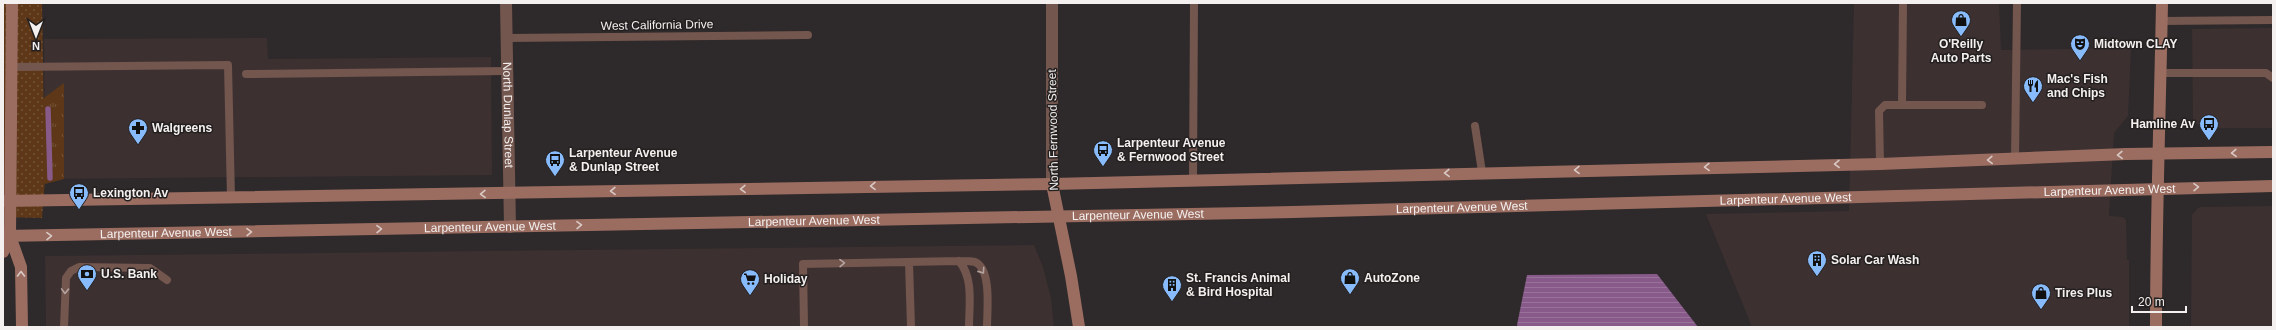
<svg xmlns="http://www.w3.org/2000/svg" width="2276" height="330" viewBox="0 0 2276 330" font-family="Arial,sans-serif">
	<defs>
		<pattern id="grass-tufts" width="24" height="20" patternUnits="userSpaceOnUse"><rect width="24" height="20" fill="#5d3717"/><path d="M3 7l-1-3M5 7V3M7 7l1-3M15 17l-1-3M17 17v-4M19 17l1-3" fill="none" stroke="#755439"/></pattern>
		<pattern id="park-dots" width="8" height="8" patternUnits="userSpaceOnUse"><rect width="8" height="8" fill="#5d3717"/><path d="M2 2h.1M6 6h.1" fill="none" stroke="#755439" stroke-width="1.8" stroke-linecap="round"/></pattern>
		<pattern id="water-rules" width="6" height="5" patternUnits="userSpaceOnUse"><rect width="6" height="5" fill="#875a8a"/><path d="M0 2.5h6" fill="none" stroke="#99729b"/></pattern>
	</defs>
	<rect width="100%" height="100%" fill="#2e292a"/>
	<path fill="#3c3031" d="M1854 3H1999L2001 50 2131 48 2128 116 2114 133 2109 216 2123 217 2126 220 2127 260H2129V327H1752L1706 214 1849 211Z
		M2273 28V128H2208L2195 123 2193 120 2192 29Z
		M267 38 268 59 491 57 492 175 45 179 44 39Z
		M2273 206V327H2191L2192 215 2198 208 2202 207Z
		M1034 245 1043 267 1051 298 1054 327H46L45 256Z"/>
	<path fill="url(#grass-tufts)" d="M64 83V179L45 184 39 176 37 103Z"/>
	<path fill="url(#park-dots)" d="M3 3H42L45 179 42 218 3 217Z"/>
	<path fill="url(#water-rules)" d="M1657 274 1698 327H1518L1517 325 1527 275Z"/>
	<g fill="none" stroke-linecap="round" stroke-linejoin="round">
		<path stroke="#875a8a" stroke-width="5.5" d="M48 109 50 178"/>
		<path stroke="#73564e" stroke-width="8" d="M2161 21 2273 20
			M506 38 808 35
			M13 67 228 65 231 198
			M2161 73H2266L2273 78
			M246 74 506 71
			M1902 105 1903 5
			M1475 126 1482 172
			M2015 159 2017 3
			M1880 164 1879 111 1885 105H1982
			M1193 179 1194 3
			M959 261C974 278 969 306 969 327
			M909 262 911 327
			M64 327 66 278 71 271 79 267 150 268 167 280
			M804 327 803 264 959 261C964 261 970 261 975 262 992 269 987 311 987 327"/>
		<g stroke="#73564e" stroke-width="12">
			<path id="s1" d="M506 3 510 227"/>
			<path d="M1052 3V184"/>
		</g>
		<g stroke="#9b6d61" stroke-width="12">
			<path d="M12 3 10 236 21 267 22 327"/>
			<path d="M1052 184 1071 276 1079 327"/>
			<path d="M3 201 1052 184 1880 164 2126 154 2273 152"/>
			<path id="s2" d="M3 236 1293 212 2273 186"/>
			<path d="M3 252 10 236"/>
			<path d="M2156 327C2156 219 2160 111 2162 3"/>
		</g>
	</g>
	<defs><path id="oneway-chevron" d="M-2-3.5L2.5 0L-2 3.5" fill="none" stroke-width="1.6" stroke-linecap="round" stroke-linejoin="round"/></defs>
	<g stroke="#d9c9c5">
		<use href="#oneway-chevron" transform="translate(2234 153) rotate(178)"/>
		<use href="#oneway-chevron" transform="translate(2120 155) rotate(178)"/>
		<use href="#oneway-chevron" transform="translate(1990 160) rotate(178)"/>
		<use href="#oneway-chevron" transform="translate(1837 164) rotate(179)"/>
		<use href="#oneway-chevron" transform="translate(1707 167) rotate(179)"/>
		<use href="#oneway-chevron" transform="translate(1577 170) rotate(179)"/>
		<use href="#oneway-chevron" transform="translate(1447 173) rotate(178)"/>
		<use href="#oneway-chevron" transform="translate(873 186) rotate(179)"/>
		<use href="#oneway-chevron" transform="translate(2196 187) rotate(-1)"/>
		<use href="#oneway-chevron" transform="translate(743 189) rotate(179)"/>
		<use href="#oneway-chevron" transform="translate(613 191) rotate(179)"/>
		<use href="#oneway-chevron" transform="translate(483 194) rotate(179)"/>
		<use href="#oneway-chevron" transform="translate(579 225) rotate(-1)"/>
		<use href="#oneway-chevron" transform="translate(379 229) rotate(-1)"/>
		<use href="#oneway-chevron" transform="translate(249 232) rotate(-1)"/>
		<use href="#oneway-chevron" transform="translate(49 236) rotate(-1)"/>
		<use href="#oneway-chevron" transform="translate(21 274) rotate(-90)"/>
	</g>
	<g stroke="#b4a39f">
		<use href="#oneway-chevron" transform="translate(842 263) rotate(-1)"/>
		<use href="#oneway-chevron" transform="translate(982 271) rotate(55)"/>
		<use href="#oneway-chevron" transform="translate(65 291) rotate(92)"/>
	</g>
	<defs>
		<symbol id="shop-pin" viewBox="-11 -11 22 30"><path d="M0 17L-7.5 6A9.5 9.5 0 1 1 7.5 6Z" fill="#87bbfb" stroke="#242020"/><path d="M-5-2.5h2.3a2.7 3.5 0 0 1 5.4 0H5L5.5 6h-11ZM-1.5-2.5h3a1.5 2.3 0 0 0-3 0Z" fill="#111"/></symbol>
		<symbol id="theatre-pin" viewBox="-11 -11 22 30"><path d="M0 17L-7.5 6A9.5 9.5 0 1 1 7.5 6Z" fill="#87bbfb" stroke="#242020"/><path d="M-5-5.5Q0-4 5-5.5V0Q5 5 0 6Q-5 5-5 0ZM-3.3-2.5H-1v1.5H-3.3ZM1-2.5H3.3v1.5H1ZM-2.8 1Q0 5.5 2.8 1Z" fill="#111"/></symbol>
		<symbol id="restaurant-pin" viewBox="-11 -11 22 30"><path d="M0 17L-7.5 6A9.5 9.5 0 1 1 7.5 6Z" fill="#87bbfb" stroke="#242020"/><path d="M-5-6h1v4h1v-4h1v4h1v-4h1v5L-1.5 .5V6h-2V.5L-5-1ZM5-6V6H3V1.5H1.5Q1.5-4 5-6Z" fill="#111"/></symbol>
		<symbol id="bus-pin" viewBox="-11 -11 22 30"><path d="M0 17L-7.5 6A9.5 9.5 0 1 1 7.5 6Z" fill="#87bbfb" stroke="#242020"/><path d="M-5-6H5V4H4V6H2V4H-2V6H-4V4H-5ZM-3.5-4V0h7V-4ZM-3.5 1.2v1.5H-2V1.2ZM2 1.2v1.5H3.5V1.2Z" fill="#111"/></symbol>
		<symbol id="pharmacy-pin" viewBox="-11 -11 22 30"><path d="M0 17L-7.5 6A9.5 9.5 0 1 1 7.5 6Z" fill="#87bbfb" stroke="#242020"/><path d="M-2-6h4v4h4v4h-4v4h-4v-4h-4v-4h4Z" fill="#111"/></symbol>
		<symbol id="building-pin" viewBox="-11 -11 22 30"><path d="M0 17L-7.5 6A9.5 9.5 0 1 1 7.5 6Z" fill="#87bbfb" stroke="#242020"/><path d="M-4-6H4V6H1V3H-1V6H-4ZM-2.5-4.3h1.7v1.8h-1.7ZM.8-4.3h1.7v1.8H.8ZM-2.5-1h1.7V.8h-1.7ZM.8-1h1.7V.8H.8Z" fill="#111"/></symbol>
		<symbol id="bank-pin" viewBox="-11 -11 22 30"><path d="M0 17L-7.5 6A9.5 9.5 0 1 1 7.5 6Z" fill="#87bbfb" stroke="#242020"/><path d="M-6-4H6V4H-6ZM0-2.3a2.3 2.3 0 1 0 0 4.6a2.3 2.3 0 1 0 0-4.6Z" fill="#111"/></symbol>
		<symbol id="supermarket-pin" viewBox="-11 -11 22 30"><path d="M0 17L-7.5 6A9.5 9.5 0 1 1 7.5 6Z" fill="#87bbfb" stroke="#242020"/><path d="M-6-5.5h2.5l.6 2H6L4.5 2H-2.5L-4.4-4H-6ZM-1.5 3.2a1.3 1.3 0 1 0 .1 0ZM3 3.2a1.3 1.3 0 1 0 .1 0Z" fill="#111"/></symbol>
	</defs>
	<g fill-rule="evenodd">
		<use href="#shop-pin" x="1950" y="9" width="22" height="30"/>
		<use href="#theatre-pin" x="2069" y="33" width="22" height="30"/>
		<use href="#restaurant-pin" x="2022" y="75" width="22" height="30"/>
		<use href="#bus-pin" x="2198" y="113" width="22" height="30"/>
		<use href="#pharmacy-pin" x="127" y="117" width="22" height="30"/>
		<use href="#bus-pin" x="1092" y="139" width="22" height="30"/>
		<use href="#bus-pin" x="544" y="149" width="22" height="30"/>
		<use href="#bus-pin" x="68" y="182" width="22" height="30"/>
		<use href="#building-pin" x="1806" y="249" width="22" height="30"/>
		<use href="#bank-pin" x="76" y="263" width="22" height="30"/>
		<use href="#shop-pin" x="1339" y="267" width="22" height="30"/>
		<use href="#supermarket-pin" x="739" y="268" width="22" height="30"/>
		<use href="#building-pin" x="1161" y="274" width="22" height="30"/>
		<use href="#shop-pin" x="2030" y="282" width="22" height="30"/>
	</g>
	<g text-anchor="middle" stroke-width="3" stroke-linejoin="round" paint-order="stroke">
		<g font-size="12" fill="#f4f0f0" stroke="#242020">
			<text transform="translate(657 25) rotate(-1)" y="4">West California Drive</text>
			<text dy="4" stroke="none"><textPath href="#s1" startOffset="112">North Dunlap Street</textPath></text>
			<text transform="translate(1053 130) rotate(-91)" y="4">North Fernwood Street</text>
			<text dy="4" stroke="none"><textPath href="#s2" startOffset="2107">Larpenteur Avenue West</textPath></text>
			<text dy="4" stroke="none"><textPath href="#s2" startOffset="1783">Larpenteur Avenue West</textPath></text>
			<text dy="4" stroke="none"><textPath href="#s2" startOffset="1459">Larpenteur Avenue West</textPath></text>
			<text dy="4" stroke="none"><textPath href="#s2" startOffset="1135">Larpenteur Avenue West</textPath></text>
			<text dy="4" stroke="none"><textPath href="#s2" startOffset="811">Larpenteur Avenue West</textPath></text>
			<text dy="4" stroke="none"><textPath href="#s2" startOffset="487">Larpenteur Avenue West</textPath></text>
			<text dy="4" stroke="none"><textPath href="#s2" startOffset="163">Larpenteur Avenue West</textPath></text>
		</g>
		<g font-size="12" font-weight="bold" fill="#f4f0f0" stroke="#242020" text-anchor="start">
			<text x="1961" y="48" text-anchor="middle">O'Reilly<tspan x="1961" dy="14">Auto Parts</tspan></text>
			<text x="2094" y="48">Midtown CLAY</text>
			<text x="2047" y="83">Mac's Fish<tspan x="2047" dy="14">and Chips</tspan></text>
			<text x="2195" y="128" text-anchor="end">Hamline Av</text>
			<text x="152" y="132">Walgreens</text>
			<text x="1117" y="147">Larpenteur Avenue<tspan x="1117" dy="14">&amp; Fernwood Street</tspan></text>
			<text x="569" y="157">Larpenteur Avenue<tspan x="569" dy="14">&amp; Dunlap Street</tspan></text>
			<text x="93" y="197">Lexington Av</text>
			<text x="1831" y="264">Solar Car Wash</text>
			<text x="101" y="278">U.S. Bank</text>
			<text x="1186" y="282">St. Francis Animal<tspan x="1186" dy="14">&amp; Bird Hospital</tspan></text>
			<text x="1364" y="282">AutoZone</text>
			<text x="764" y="283">Holiday</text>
			<text x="2055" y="297">Tires Plus</text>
		</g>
	</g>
	<rect width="2276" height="330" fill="none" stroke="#f4f0f0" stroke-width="8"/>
	<g transform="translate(36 36) rotate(180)" stroke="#242020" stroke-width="3" paint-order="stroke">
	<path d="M0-3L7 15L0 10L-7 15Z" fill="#f4f0f0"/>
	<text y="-6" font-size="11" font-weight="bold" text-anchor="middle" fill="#f4f0f0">N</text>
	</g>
	<path d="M2132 306v6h54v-6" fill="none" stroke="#f4f0f0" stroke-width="2"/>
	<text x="2138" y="306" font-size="12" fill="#f4f0f0" stroke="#242020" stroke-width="3" paint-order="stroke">20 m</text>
</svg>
